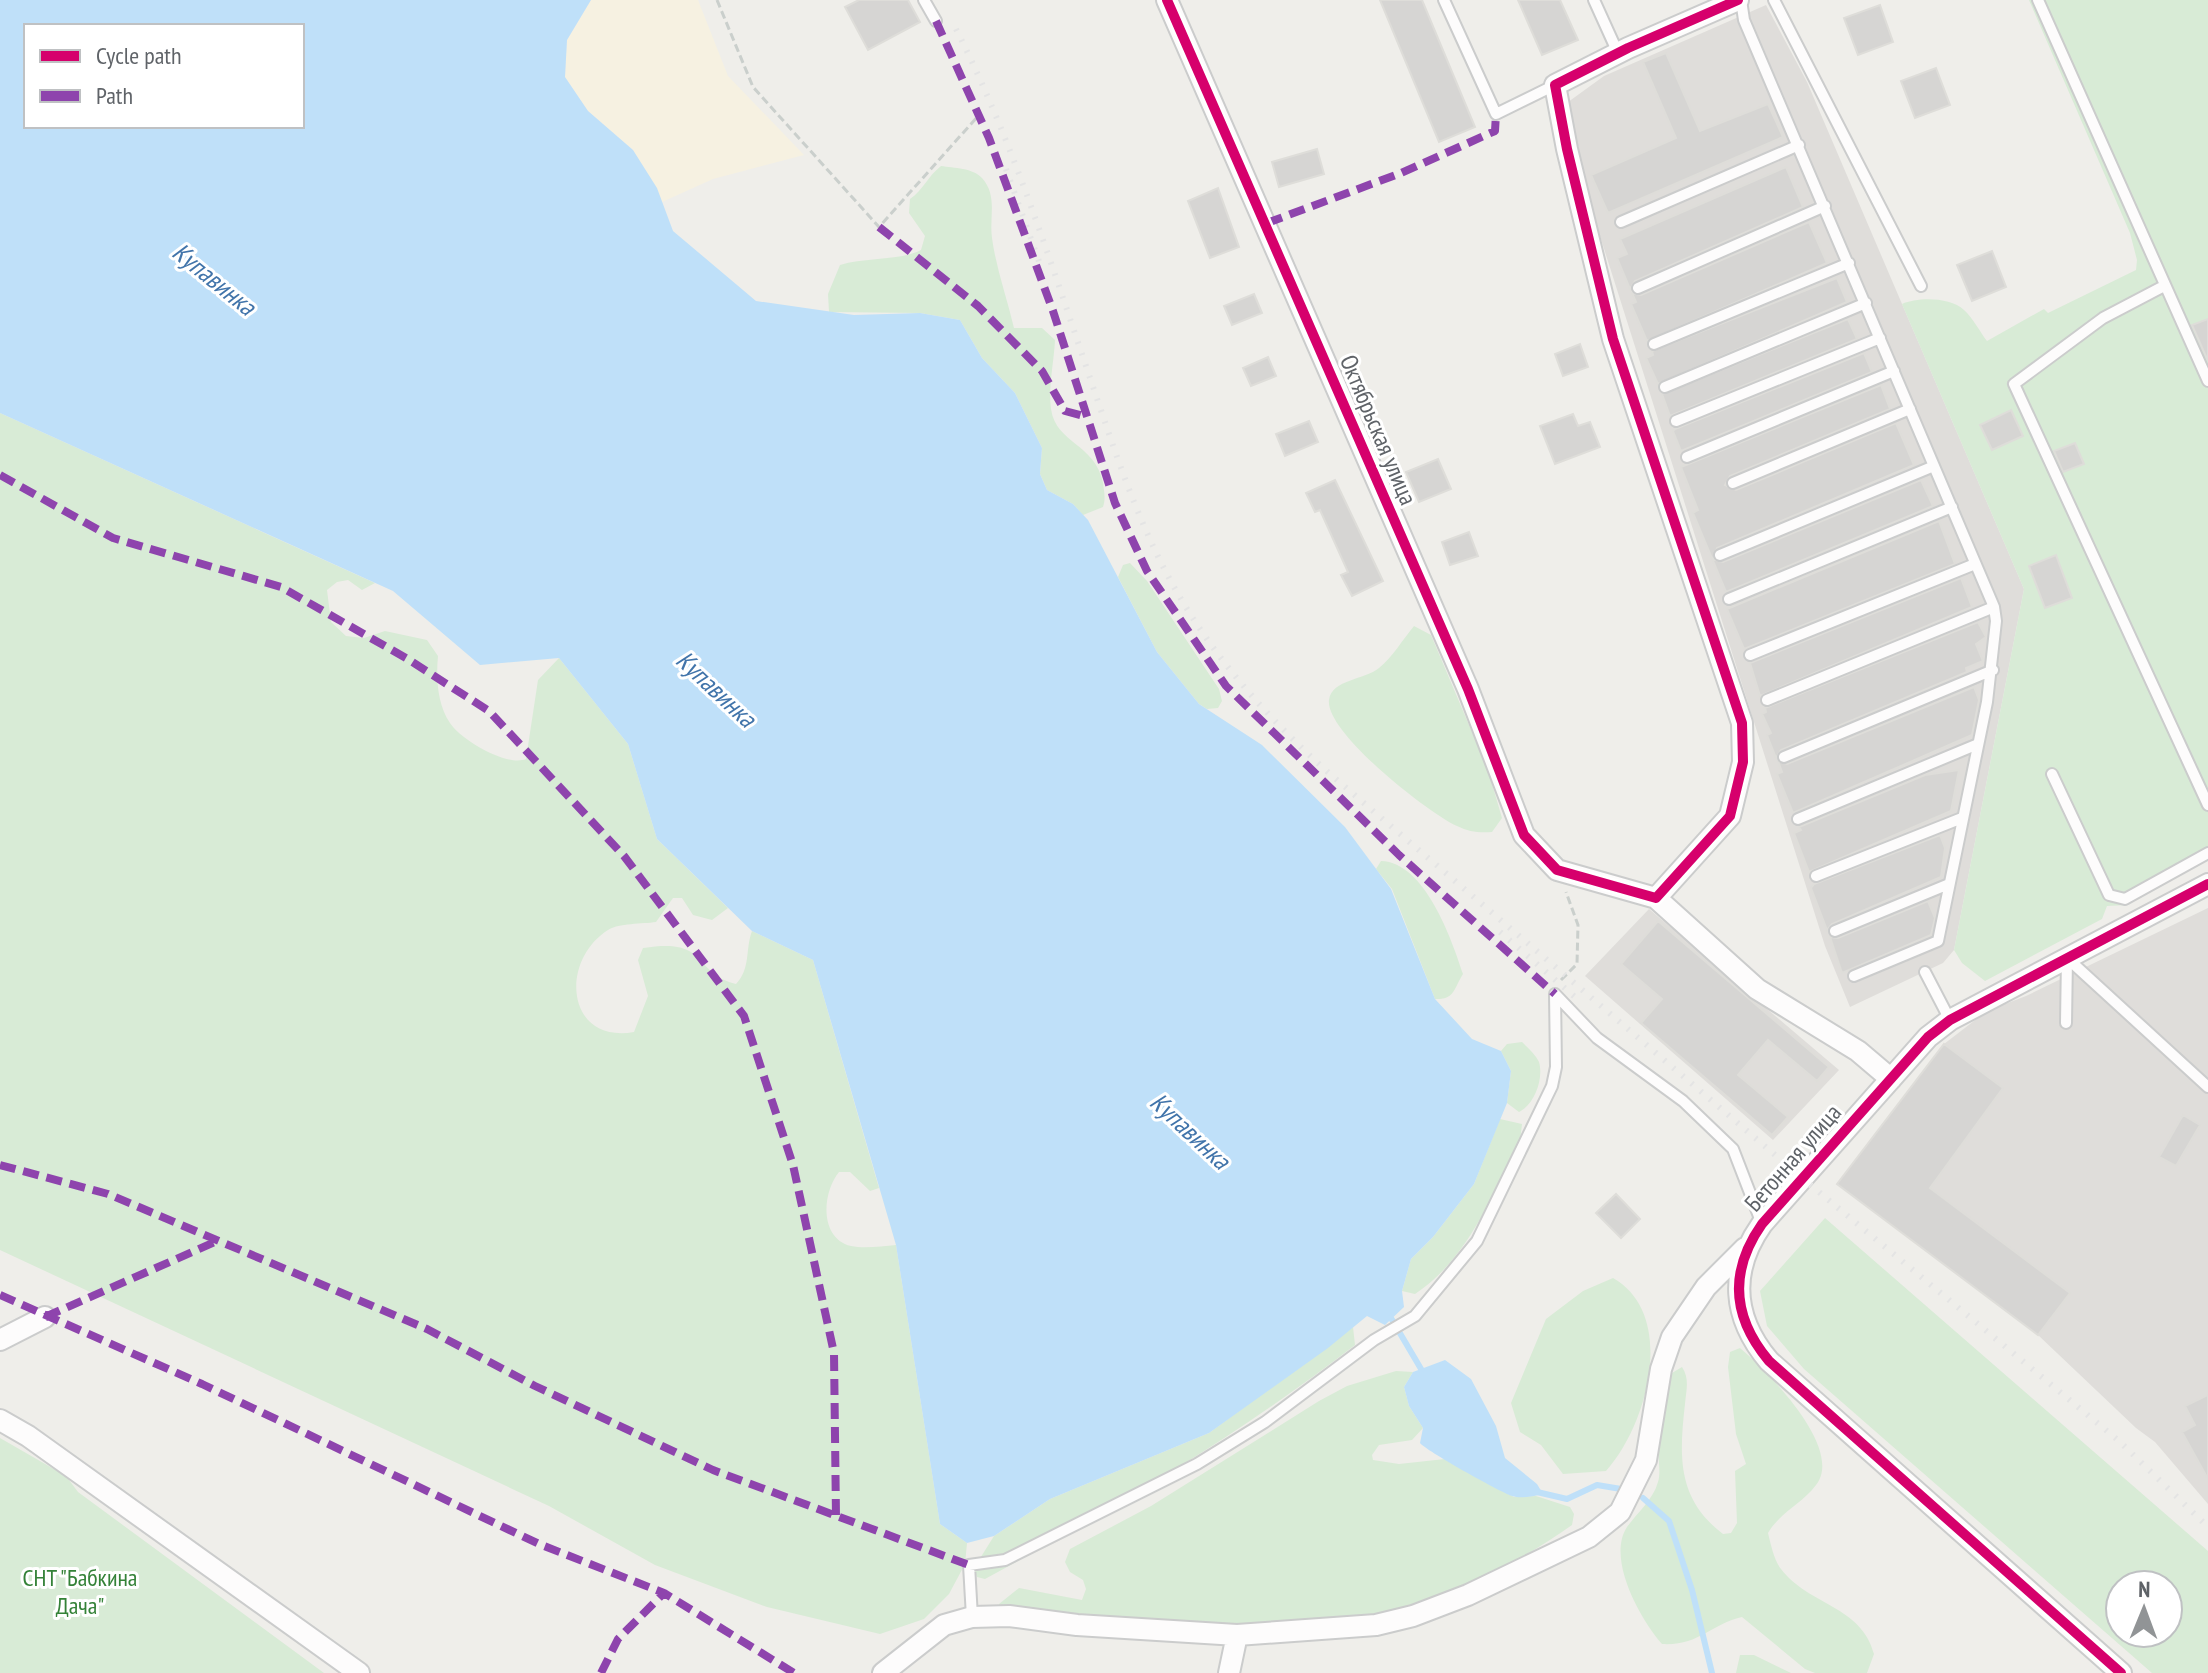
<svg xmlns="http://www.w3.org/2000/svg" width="2208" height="1673" viewBox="0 0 2208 1673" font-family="'PT Sans Narrow',sans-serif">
	<rect width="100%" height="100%" fill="#efeeea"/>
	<path fill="#dfddda" d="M1766 5 1807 82 2024 589 1954 950 1943 963 1850 1007 1825 946 1587 195 1564 105 1604 76Z
		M2208 908V1504L2155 1442 2136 1428 2038 1335 1837 1184 1944 1044 1987 1011 2026 996Z
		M1649 909 1839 1070 1773 1140 1585 976Z"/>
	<path fill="#d8ebd6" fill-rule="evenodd" d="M2029 0H2208V860L2127 905 2107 906 2102 919 1985 981 1962 963 1954 950 2024 589 1902 304C1918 297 1950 297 1964 310 1973 318 1980 332 1987 341L2044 309 2048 313 2136 270 2137 260 2130 233Z
		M941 166C954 168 973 168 982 178 998 196 989 217 992 238 996 268 1007 298 1014 328H1042L1055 340C1054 362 1048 388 1051 409 1056 444 1095 443 1103 483 1104 492 1106 498 1103 507L1083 515 1073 504 1047 490 1040 474 1042 448 1015 393 982 358 960 320 920 313 829 312 828 294 840 265C865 257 900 261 921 250L925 236 909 213 910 199C923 190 928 176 941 166Z
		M0 413 375 583 362 590 348 580 337 582 327 590 331 622 346 636 364 638 385 631 427 640 438 656C436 677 437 704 450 723 461 740 507 767 526 759L538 680 559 658 628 744 657 839 728 908 712 920 693 915 682 898H673L656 922C642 924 619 923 608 930 559 961 566 1044 634 1032L648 996 638 960 643 948C710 937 691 972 736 984 751 968 745 950 752 931L813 960 879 1188 870 1191 850 1172H839C822 1193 819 1238 851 1246 865 1249 882 1246 896 1245L940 1524 967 1543 965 1564 949 1594 924 1619 880 1634 767 1607 655 1565 549 1506 0 1250Z
		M1130 563 1147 581 1219 689 1222 701 1218 708 1207 709 1199 704 1157 652 1118 577 1123 565Z
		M1414 626 1431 635 1488 770 1502 818 1492 832C1479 833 1469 832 1457 826 1428 813 1325 732 1329 700 1332 679 1365 680 1379 668 1392 658 1403 639 1414 626Z
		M1381 861C1425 862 1452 940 1463 974 1454 988 1455 1000 1435 999L1392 889 1376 869Z
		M1522 1042C1527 1047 1536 1055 1539 1062 1544 1079 1534 1105 1519 1112L1507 1103 1511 1071 1501 1051 1507 1044Z
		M1500 1119 1522 1124 1520 1141C1492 1195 1468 1259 1415 1294L1402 1291 1411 1259 1433 1237 1474 1184Z
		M1825 1218 2208 1551V1673H2152L1804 1369 1767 1326 1760 1291ZM2120 1585H2168V1633H2120Z
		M1613 1278C1678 1315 1647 1426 1606 1471L1563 1474 1541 1445 1520 1432 1511 1403 1546 1319 1583 1291Z
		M1353 1327 1355 1345C1239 1435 1114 1509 985 1579L977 1577 974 1568 994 1536 1050 1499 1209 1433Z
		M1740 1348C1766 1370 1845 1448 1816 1485 1802 1504 1780 1512 1768 1533 1771 1545 1774 1560 1781 1569 1808 1605 1862 1606 1874 1654L1867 1673H1815L1805 1669 1742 1617C1709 1625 1699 1646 1662 1644 1641 1620 1606 1559 1627 1527 1637 1513 1653 1500 1658 1482 1661 1473 1658 1461 1659 1452 1661 1425 1667 1399 1672 1373L1682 1367C1690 1379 1686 1391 1685 1404 1679 1457 1677 1499 1723 1534L1731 1533 1737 1523 1735 1471 1746 1464 1736 1434 1728 1367 1730 1352Z
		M1396 1371 1413 1372 1404 1387 1409 1406 1423 1428 1412 1440 1379 1445 1372 1455 1373 1460 1399 1464 1445 1459 1514 1497 1536 1496 1570 1507 1574 1514 1572 1525C1516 1565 1434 1606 1367 1618 1253 1637 1116 1619 1000 1613L999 1604 1019 1588 1082 1600 1086 1589 1083 1580 1070 1572 1065 1562 1070 1549 1151 1506 1319 1401 1347 1386Z
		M0 1438 66 1476 78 1492 324 1673H0Z
		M1740 1655H1754L1791 1673H1736Z"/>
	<path fill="#f6f1e1" d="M591 0H698L728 76 804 155 713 179 662 202 633 150 588 111 565 77 567 40Z"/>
	<path fill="#bfe0f9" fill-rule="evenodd" d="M0 0H591L567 40 565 77 588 111 633 150 657 188 673 231 756 301 854 315 920 313 960 320 982 358 1015 393 1042 448 1040 474 1047 490 1073 504 1088 520 1157 652 1199 704 1262 745 1345 827 1391 889 1435 999 1472 1039 1501 1051 1511 1071 1507 1103 1474 1184 1433 1237 1411 1259 1402 1291 1404 1307 1385 1325 1367 1316 1328 1348 1209 1433 1050 1499 994 1536 967 1543 940 1524 896 1245 813 960 752 931 657 839 628 744 559 658 480 665 393 591 0 413ZM26 26H302V126H26Z
		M1445 1360 1471 1379 1496 1426 1505 1458 1537 1484 1543 1494C1534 1496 1521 1499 1512 1496 1500 1492 1425 1450 1420 1443L1423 1428 1409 1406 1404 1387 1413 1372Z"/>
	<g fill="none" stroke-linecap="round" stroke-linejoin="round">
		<path stroke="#bfe0f9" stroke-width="6" d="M1391 1318 1424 1374
			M1537 1492 1567 1499 1597 1485 1621 1489
			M1643 1498 1669 1521 1692 1590 1712 1673"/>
	</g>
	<path fill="#d6d5d3" stroke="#deddd9" stroke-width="2" d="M859 0H908L920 22 868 50 845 7Z
		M1380 0H1422L1475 127 1439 142Z
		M1518 0H1560L1578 40 1542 55Z
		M1880 5 1893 42 1858 55 1844 18Z
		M1666 53 1700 131 1768 104 1783 137 1608 213 1591 175 1676 138 1643 62Z
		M1936 68 1950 105 1915 118 1901 81Z
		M1317 149 1324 174 1279 187 1272 162Z
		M1786 167 1803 207 1635 281 1630 289 1617 258 1627 254 1620 239Z
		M1218 188 1239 247 1210 258 1188 201Z
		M1809 222 1827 263 1647 341 1631 304 1636 302 1632 293 1641 295Z
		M1992 251 2006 287 1972 301 1957 265Z
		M1837 278 1847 302 1658 384 1646 358 1653 355 1652 351Z
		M1254 294 1262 313 1232 325 1224 306Z
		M1848 319 1857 339 1670 416 1662 394Z
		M2208 319V361L2192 325Z
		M1580 344 1588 367 1563 376 1555 354Z
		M1864 353 1872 372 1681 451 1673 431 1675 429Z
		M1268 357 1276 376 1251 386 1243 368Z
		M1881 385 1890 409 1730 476 1725 485 1736 490 1896 423 1914 465 1717 548 1713 559 1723 562 1921 480 1933 506 1726 592 1693 513 1698 510 1681 467Z
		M2011 410 2023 436 1992 450 1980 425Z
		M1573 414 1578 426 1590 422 1600 447 1555 464 1540 426Z
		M1309 421 1318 442 1285 456 1276 434Z
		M2075 443 2084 464 2063 472 2054 451Z
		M1438 459 1451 489 1419 502 1406 472Z
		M1335 480 1383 581 1352 596 1341 575 1348 572 1320 510 1315 512 1306 493Z
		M1939 521 1955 564 1744 649 1727 609Z
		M1469 532 1478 556 1450 565 1442 542Z
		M2056 555 2072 598 2045 608 2029 566Z
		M1961 578 1972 607 1760 696 1750 663Z
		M1978 622 1986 637 1976 644 1983 661 1966 668 1967 672 1781 750 1776 758 1767 735 1771 733 1762 714 1766 712 1765 708Z
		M1974 687 1979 700 1972 735 1793 813 1777 774 1782 772 1778 761 1787 764Z
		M1959 770 1951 811 1809 872 1794 833 1801 830 1799 827 1925 775Z
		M1940 835 1945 848 1941 877 1832 924 1827 930 1811 888 1814 884Z
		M1928 901 1935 918 1931 935 1842 973 1830 937 1838 938Z
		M1658 921 1829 1067 1817 1081 1768 1040 1738 1075 1788 1117 1772 1135 1641 1023 1662 999 1621 964Z
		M1944 1044 2003 1088 1930 1188 2070 1293 2038 1335 1837 1184Z
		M2183 1115 2200 1125 2176 1166 2159 1157Z
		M1616 1194 1640 1219 1621 1238 1596 1213Z
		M2208 1395V1479L2182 1432 2195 1425 2185 1406Z"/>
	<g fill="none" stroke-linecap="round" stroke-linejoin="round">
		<defs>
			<path id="lane" d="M924 0 936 21
				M1444 0 1496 114 1555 85
				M1594 0 1618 53
				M1741 0 1744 20 1994 607 1996 621 1987 702 1938 941 1854 976
				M1774 0 1921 286
				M2038 0 2208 381
				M1621 222 1799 145
				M2164 286 2103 318 2014 384 2208 805
				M1638 288 1825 206
				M1654 344 1849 263
				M1665 387 1866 303
				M1676 421 1880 338
				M1687 457 1894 371
				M1733 483 1910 409
				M1720 555 1934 466
				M1729 599 1952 507
				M1750 655 1975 564
				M1767 700 1994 607
				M1784 757 1993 670
				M2052 774 2109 895 2125 899 2208 853
				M1798 819 1978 744
				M1816 876 1962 818
				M1835 931 1949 884
				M2067 958 2208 1087
				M1925 972 1950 1020
				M1555 994 1597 1038 1683 1101 1733 1149 1762 1224
				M2066 1023 2067 958
				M972 1617 969 1565 1005 1560 1197 1464 1265 1422 1374 1340 1415 1316 1477 1241 1552 1086 1556 1067 1555 994"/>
			<path id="street" d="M1167 0 1468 689 1524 835 1557 870 1656 898 1730 816 1743 762 1742 723 1613 339 1567 149 1555 85 1628 48 1738 0
				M1656 898 1757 989 1858 1051 1891 1079
				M0 1340 45 1317
				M0 1420 28 1436 359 1673
				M883 1673 944 1625 972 1617 1009 1616 1077 1625 1237 1635 1376 1625 1413 1616 1468 1595 1589 1537 1620 1512 1646 1460 1661 1369 1672 1337 1706 1287 1745 1248
				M1229 1673 1237 1635
				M2121 1673 1769 1361C1732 1317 1729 1271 1762 1224L1928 1037 1950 1020 2208 884"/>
		</defs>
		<use href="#lane" stroke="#cbcccc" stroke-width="14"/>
		<use href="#street" stroke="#cbcccc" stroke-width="24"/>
		<path stroke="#cacfcc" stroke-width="3" stroke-dasharray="8 4" stroke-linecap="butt" d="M717 0 753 87 879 227 979 115
			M1561 980 1577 964 1578 925 1566 892"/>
		<use href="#lane" stroke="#fdfcfc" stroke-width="10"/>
		<use href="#street" stroke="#fdfcfc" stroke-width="20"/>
		<path stroke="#e4e4e4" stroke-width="6" stroke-dasharray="2 10" stroke-linecap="butt" d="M956 29C1011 138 1048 254 1087 369 1114 448 1138 527 1181 599 1220 665 1273 723 1330 774L1802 1178 2119 1441 2208 1527
			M1006 169 1041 267
			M1500 932 1575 997"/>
		<path stroke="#8e44ad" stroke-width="8" stroke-dasharray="16 8" stroke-linecap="butt" d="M936 21 989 138 1053 311 1115 503 1147 571 1226 686 1399 855 1555 994
			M1267 223 1401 173 1495 131 1496 114
			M879 227 978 306 1042 371 1065 411 1087 417
			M0 475 113 538 281 587 406 658 489 711 624 856 744 1016 793 1165 834 1353 836 1517
			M0 1165 108 1194 427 1329 535 1386 713 1470 969 1565
			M0 1295 202 1384 539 1544 664 1593 794 1673
			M45 1317 217 1241
			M601 1673 618 1639 664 1593"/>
		<defs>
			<path id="cycleway" d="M1167 0 1468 689 1524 835 1557 870 1656 898 1730 816 1743 762 1742 723 1613 339 1567 149 1555 85 1628 48 1738 0
				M2121 1673 1769 1361C1732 1317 1729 1271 1762 1224L1928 1037 1950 1020 2208 884"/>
		</defs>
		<use href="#cycleway" stroke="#fff" stroke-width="15"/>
		<use href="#cycleway" stroke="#d6006c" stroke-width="10"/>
	</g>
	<g text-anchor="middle" stroke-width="6" stroke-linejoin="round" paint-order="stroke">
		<g font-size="24" fill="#5f6368" stroke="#fff">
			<text transform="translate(1378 430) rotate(67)" y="8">Октябрьская улица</text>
			<text transform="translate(1793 1158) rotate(-49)" y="8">Бетонная улица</text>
		</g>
		<g font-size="24" fill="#348238" stroke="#fff">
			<text x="80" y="1586">СНТ "Бабкина<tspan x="80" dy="28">Дача"</tspan></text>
		</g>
		<g font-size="26" font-style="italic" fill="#4174aa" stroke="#fff">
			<text transform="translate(214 279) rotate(39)" y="9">Купавинка</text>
			<text transform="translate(716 689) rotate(43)" y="9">Купавинка</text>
			<text transform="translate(1190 1131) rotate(43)" y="9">Купавинка</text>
		</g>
	</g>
	<rect x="24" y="24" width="280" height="104" fill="#ffffff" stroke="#bfc1c3" stroke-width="2"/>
	<rect x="40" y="50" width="40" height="12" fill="#d6006c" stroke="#bfc1c3" stroke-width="2"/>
	<text x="96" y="64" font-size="24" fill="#5f6368">Cycle path</text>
	<rect x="40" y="90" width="40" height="12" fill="#8e44ad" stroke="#bfc1c3" stroke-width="2"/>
	<text x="96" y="104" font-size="24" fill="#5f6368">Path</text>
	<g transform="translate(2144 1609) rotate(1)"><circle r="38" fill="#ffffff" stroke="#bfc1c3" stroke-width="2"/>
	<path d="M0-6L14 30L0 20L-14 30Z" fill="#919496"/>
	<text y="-12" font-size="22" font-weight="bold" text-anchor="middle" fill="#5f6368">N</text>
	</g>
</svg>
